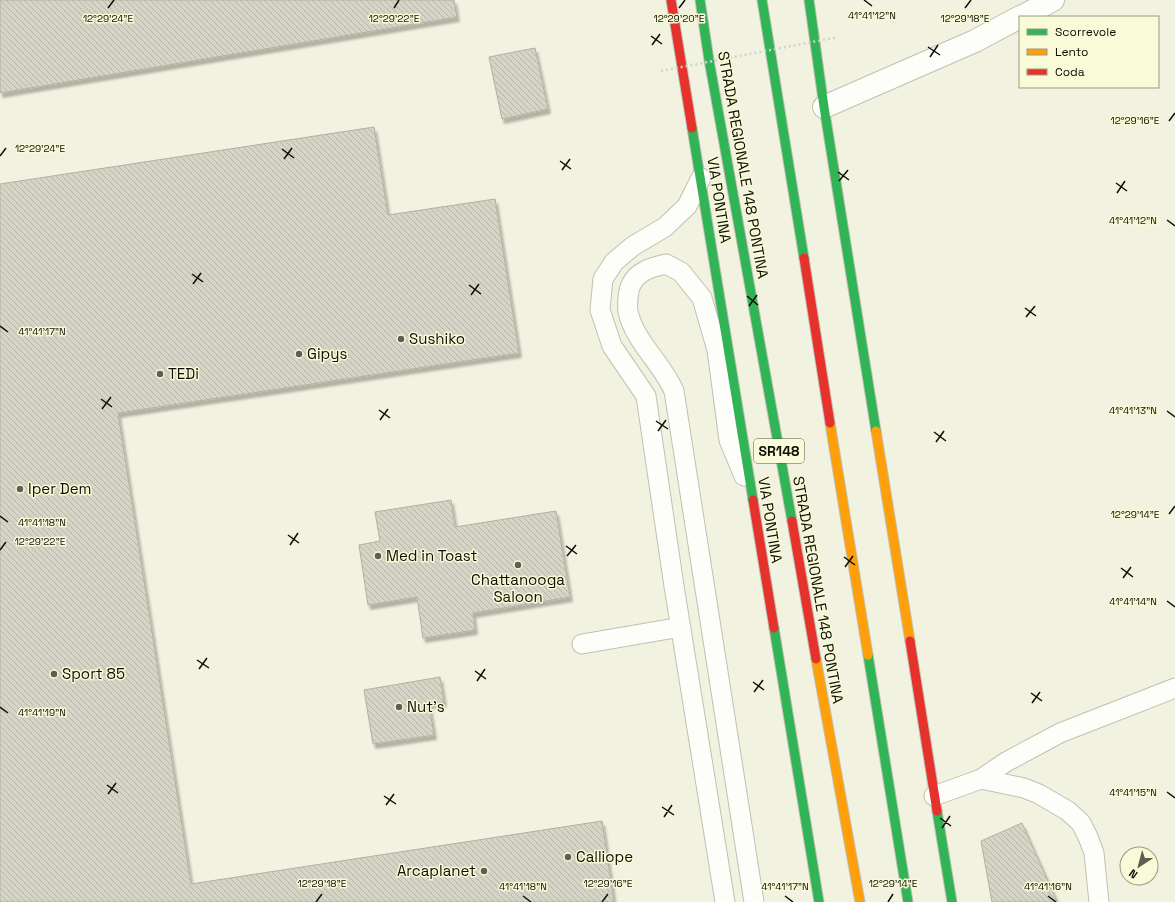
<svg xmlns="http://www.w3.org/2000/svg" width="1175" height="902" viewBox="0 0 1175 902" font-family="'Space Grotesk',sans-serif">
	<defs>
		<pattern id="building-back-hatch" width="6" height="6" patternUnits="userSpaceOnUse"><rect width="6" height="6" fill="#d5d5c7"/><path d="M-1 5l2 2M0 0l6 6M5-1l2 2" fill="none" stroke="#b6b6a9"/></pattern>
		<filter id="shadow"><feDropShadow dx="2.5" dy="4.5" stdDeviation="1" flood-color="#0004"/></filter>
	</defs>
	<rect width="100%" height="100%" fill="#f1f2e0"/>
	<path fill="url(#building-back-hatch)" stroke="#b0b1a2" filter="url(#shadow)" d="M0 0H454L457 17 0 93Z
		M535 48 548 109 502 119 489 57Z
		M374 127 388 215 495 199 519 353 118 413 191 884 602 821 614 902H0V184Z
		M451 500 455 527 556 511 570 597 473 613 475 630 423 638 417 597 368 605 359 545 380 541 375 512Z
		M440 677 444 702 429 704 434 735 373 744 364 690Z
		M1022 823 1057 901 1053 902H992L981 841Z"/>
	<g fill="none" stroke-linecap="round" stroke-linejoin="round">
		<defs>
			<path id="lane" d="M701 178 687 206 665 227 633 246 614 262 603 279 600 310 612 346 646 396 674 586 725 902
				M744 476 729 440 717 350 702 298 681 272 666 264C647 268 630 274 628 297 628 301 627 307 628 312 635 342 662 363 674 391L754 902
				M582 644 681 627
				M981 779 1006 762 1060 733 1175 688
				M934 796 981 779 1024 788 1039 794 1068 811 1081 823 1088 837 1094 853 1099 902"/>
			<path id="street" d="M1021 17 1053 0
				M824 107 975 41 1020 17"/>
			<path id="fast" d="M700 0 709 60 792 521
				M762 0 804 258
				M809 0 824 107 876 431
				M692 128 753 500
				M774 628 819 902
				M868 655 908 902
				M937 811 952 902"/>
			<path id="slow" d="M830 423 868 655
				M876 431 910 641
				M816 659 860 902"/>
			<path id="jam" d="M671 0 692 128
				M804 258 830 423
				M753 500 774 628
				M792 521 816 659
				M910 641 937 811"/>
		</defs>
		<use href="#lane" stroke="#c0c0b2" stroke-width="21"/>
		<use href="#street" stroke="#c0c0b2" stroke-width="24"/>
		<use href="#fast" stroke="#c0c0b2" stroke-width="11"/>
		<use href="#slow" stroke="#c0c0b2" stroke-width="11"/>
		<use href="#jam" stroke="#c0c0b2" stroke-width="11"/>
		<use href="#lane" stroke="#fdfdfa" stroke-width="19"/>
		<use href="#street" stroke="#fdfdfa" stroke-width="22"/>
		<use href="#fast" stroke="#30b455" stroke-width="9"/>
		<use href="#slow" stroke="#ff9f0a" stroke-width="9"/>
		<use href="#jam" stroke="#e5322d" stroke-width="9"/>
		<path stroke="#d1d2cc" stroke-width="2.5" stroke-dasharray="2 3" stroke-linecap="butt" d="M661 71 838 37"/>
	</g>
	<path fill="none" stroke="#0f0f04" stroke-width="1.5" d="M864 0 872 6M108 8 114 0M394 8 399 0M679 8 685 0M965 8 971 0M651 36 662 44M652 45 660 34M928 47 940 55M930 57 938 45M1169 121 1175 113M282 149 294 158M0 156 6 148M284 159 292 148M560 161 571 169M562 170 570 159M838 172 849 180M839 181 848 170M1116 183 1127 191M1117 193 1125 181M1167 220 1175 226M192 274 203 282M193 284 201 273M469 285 481 294M471 295 479 284M747 296 758 305M749 306 757 295M1025 308 1036 316M1026 317 1035 306M0 326 8 332M101 399 112 407M102 409 111 397M379 410 390 418M1167 411 1175 417M380 420 388 409M656 421 668 429M658 431 666 420M934 432 946 441M936 442 944 431M1169 514 1175 506M0 516 8 522M288 535 299 543M290 545 298 533M566 546 577 554M0 550 6 542M567 556 576 545M844 557 855 565M845 567 853 556M1121 568 1133 577M1123 578 1131 567M1167 601 1175 607M197 660 209 668M199 669 207 658M475 671 486 679M477 681 485 669M753 682 764 690M754 692 763 680M1031 693 1042 701M1032 703 1040 692M0 707 8 713M107 785 118 793M1167 792 1175 798M108 794 116 783M384 796 396 804M386 805 394 794M662 807 674 815M664 817 672 805M940 818 951 826M942 828 950 816M523 896 531 902M785 896 793 902M1048 896 1056 902M316 902 322 894M602 902 608 894M888 902 893 894"/>
	<g fill="#5e5e51" stroke="#f8fad8" stroke-width="1.5">
		<circle cx="401" cy="339" r="4"/>
		<circle cx="299" cy="354" r="4"/>
		<circle cx="160" cy="374" r="4"/>
		<circle cx="20" cy="489" r="4"/>
		<circle cx="378" cy="556" r="4"/>
		<circle cx="518" cy="565" r="4"/>
		<circle cx="54" cy="674" r="4"/>
		<circle cx="399" cy="707" r="4"/>
		<circle cx="568" cy="857" r="4"/>
		<circle cx="484" cy="871" r="4"/>
	</g>
	<g text-anchor="middle" stroke-width="3" stroke-linejoin="round" paint-order="stroke">
		<rect fill="#f8fad8" stroke="#555644" stroke-width="1" x="754" y="439" width="50" height="24" rx="3"/>
		<g font-size="14" font-weight="bold" fill="#0f0f04">
			<text x="779" y="456">SR148</text>
		</g>
		<g font-size="15" fill="#0f0f04" stroke="#f8fad8">
			<text transform="translate(743 165) rotate(80)" y="5">STRADA REGIONALE 148 PONTINA</text>
			<text transform="translate(719 200) rotate(81)" y="5">VIA PONTINA</text>
			<text transform="translate(770 520) rotate(81)" y="5">VIA PONTINA</text>
			<text transform="translate(818 590) rotate(80)" y="5">STRADA REGIONALE 148 PONTINA</text>
		</g>
		<g font-size="15" fill="#0f0f04" stroke="#f8fad8" text-anchor="start">
			<text x="409" y="344">Sushiko</text>
			<text x="307" y="359">Gipys</text>
			<text x="168" y="379">TEDi</text>
			<text x="28" y="494">Iper Dem</text>
			<text x="386" y="561">Med in Toast</text>
			<text x="518" y="585" text-anchor="middle">Chattanooga<tspan x="518" dy="17">Saloon</tspan></text>
			<text x="62" y="679">Sport 85</text>
			<text x="407" y="712">Nut's</text>
			<text x="576" y="862">Calliope</text>
			<text x="476" y="876" text-anchor="end">Arcaplanet</text>
		</g>
	</g>
	<g font-size="10" text-anchor="middle" fill="#0f0f04" stroke="#f8fad8" stroke-width="3" stroke-linejoin="round" paint-order="stroke">
		<text x="872" y="19">41°41'12"N</text>
		<text x="108" y="22">12°29'24"E</text>
		<text x="394" y="22">12°29'22"E</text>
		<text x="679" y="22">12°29'20"E</text>
		<text x="965" y="22">12°29'18"E</text>
		<text x="1135" y="124">12°29'16"E</text>
		<text x="40" y="152">12°29'24"E</text>
		<text x="1133" y="224">41°41'12"N</text>
		<text x="42" y="335">41°41'17"N</text>
		<text x="1133" y="414">41°41'13"N</text>
		<text x="1135" y="518">12°29'14"E</text>
		<text x="42" y="526">41°41'18"N</text>
		<text x="40" y="545">12°29'22"E</text>
		<text x="1133" y="605">41°41'14"N</text>
		<text x="42" y="716">41°41'19"N</text>
		<text x="1133" y="796">41°41'15"N</text>
		<text x="322" y="887">12°29'18"E</text>
		<text x="608" y="887">12°29'16"E</text>
		<text x="893" y="887">12°29'14"E</text>
		<text x="523" y="890">41°41'18"N</text>
		<text x="785" y="890">41°41'17"N</text>
		<text x="1048" y="890">41°41'16"N</text>
	</g>
	<rect x="1019" y="16" width="140" height="72" fill="#f8fad8" stroke="#9b9c83"/>
	<rect x="1027" y="29" width="20" height="6" fill="#30b455" stroke="#9b9c83"/>
	<text x="1055" y="36" font-size="12" fill="#0f0f04">Scorrevole</text>
	<rect x="1027" y="49" width="20" height="6" fill="#ff9f0a" stroke="#9b9c83"/>
	<text x="1055" y="56" font-size="12" fill="#0f0f04">Lento</text>
	<rect x="1027" y="69" width="20" height="6" fill="#e5322d" stroke="#9b9c83"/>
	<text x="1055" y="76" font-size="12" fill="#0f0f04">Coda</text>
	<g transform="translate(1139 866) rotate(216)"><circle r="19" fill="#f8fad8" stroke="#9b9c83"/>
	<path d="M0-3L7 15L0 10L-7 15Z" fill="#5e5e51"/>
	<text y="-6" font-size="11" font-weight="bold" text-anchor="middle" fill="#0f0f04">N</text>
	</g>
</svg>
